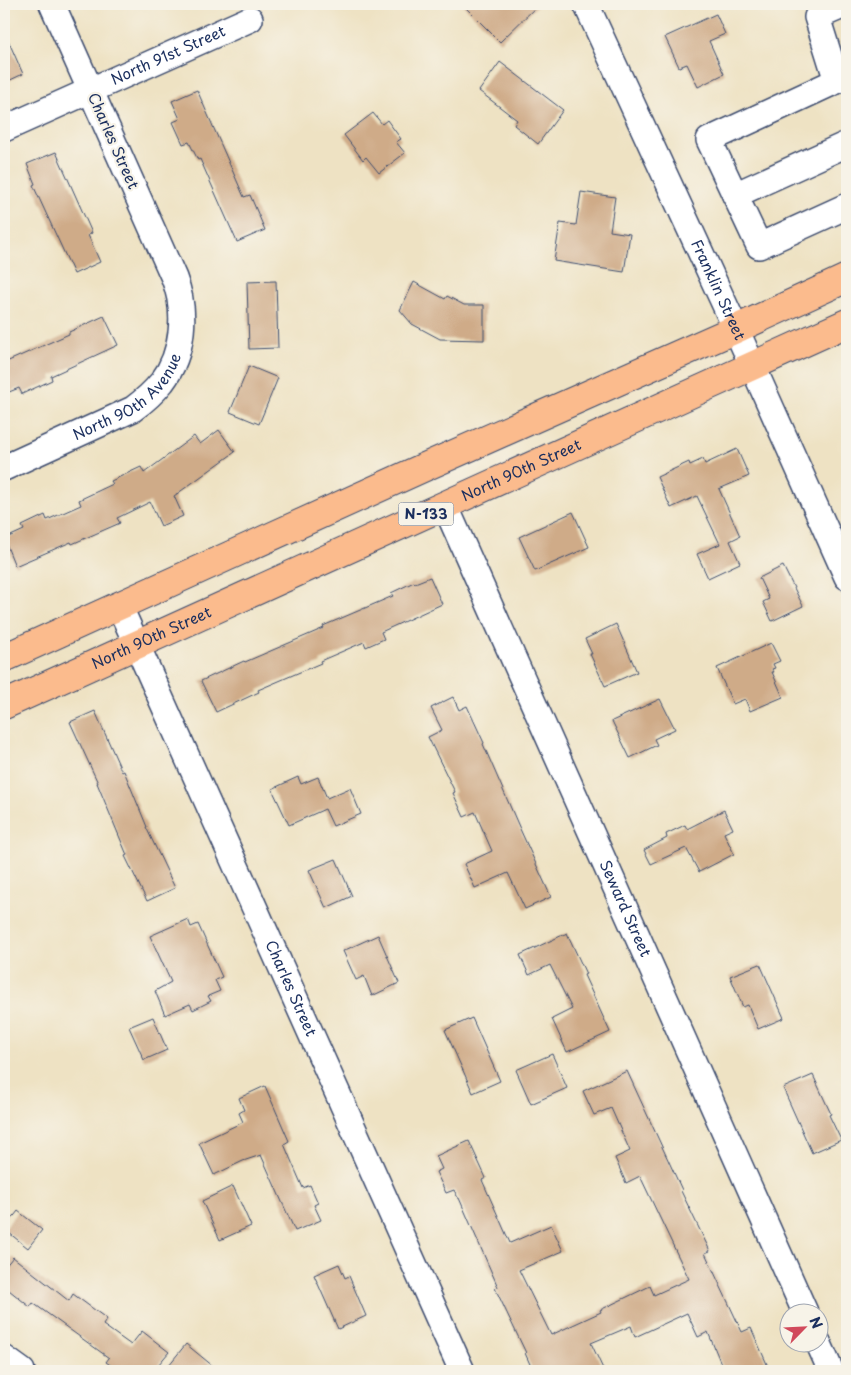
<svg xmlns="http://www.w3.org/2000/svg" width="851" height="1375" viewBox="0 0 851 1375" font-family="'Playpen Sans',sans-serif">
	<rect width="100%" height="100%" fill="#f7f3e8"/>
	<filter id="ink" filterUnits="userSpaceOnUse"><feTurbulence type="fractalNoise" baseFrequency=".02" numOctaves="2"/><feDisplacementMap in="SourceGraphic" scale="10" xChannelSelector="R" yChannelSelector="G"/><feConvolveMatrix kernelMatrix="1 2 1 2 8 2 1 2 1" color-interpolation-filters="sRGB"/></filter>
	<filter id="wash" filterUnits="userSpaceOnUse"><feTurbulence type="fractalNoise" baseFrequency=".0096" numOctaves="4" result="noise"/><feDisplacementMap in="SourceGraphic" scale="20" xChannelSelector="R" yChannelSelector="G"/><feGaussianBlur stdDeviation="1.12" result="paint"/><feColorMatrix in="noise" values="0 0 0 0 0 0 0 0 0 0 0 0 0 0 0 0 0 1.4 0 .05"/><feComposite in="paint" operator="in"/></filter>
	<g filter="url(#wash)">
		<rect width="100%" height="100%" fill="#eee2c3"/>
		<g id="blocks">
			<path fill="#cfab88" d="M462 4H539L500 42Z
				M716 14 725 34 709 41 724 74 698 87 687 64 679 67 665 37Z
				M4 31 23 74 4 83Z
				M500 62 563 110 538 144 514 125 517 120 479 91Z
				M197 90 244 197 250 195 265 230 237 242 200 159 198 160 189 142 183 144 173 122 180 119 172 101Z
				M373 113 382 124 387 120 401 139 396 142 405 153 379 173 366 157 363 160 344 135Z
				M56 152 92 233 88 235 100 262 74 274 33 185 35 184 27 164Z
				M581 192 615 197 610 231 630 234 624 272 554 261 560 223 576 225Z
				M276 281 278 348 249 349 247 282Z
				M414 282 445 299 447 296 464 305H484V340L440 339 412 324 400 310Z
				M104 316 118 345 51 376 52 380 22 394 19 388 4 394V363L69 334V332Z
				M249 366 278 378 259 424 230 412Z
				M219 430 235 452 174 496 183 516 161 526 150 502 117 518 120 523 72 544 71 542 15 566 4 539 24 530 22 526 45 515 47 520 81 505 79 500 113 484 111 481 141 467 144 473 194 436 200 444Z
				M737 449 749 476 719 489 740 536 730 541 740 563 708 578 697 554 720 544 697 496 671 508 657 477 689 462 690 465 703 459 705 464Z
				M573 512 589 547 535 571 519 537Z
				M783 566 803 606 772 621 763 602 769 599 759 578Z
				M430 577 442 604 381 632 384 639 366 647 364 642 320 661 321 663 258 690 259 692 216 712 201 681 244 661 245 662 324 628 323 626 393 596 391 593 414 582 415 583Z
				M616 624 637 672 605 686 590 654H592L585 639Z
				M771 643 780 661 773 664 775 668 772 669 774 672H772L783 697 750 711 745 699 733 704 717 668Z
				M453 697 459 710 467 706 484 743 483 744 520 829 551 897 525 909 508 873 475 888 464 864 492 851 475 812 464 817 453 793 455 792 428 737 442 730 431 708Z
				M660 699 675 729 654 739 657 745 630 758 612 721Z
				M95 711 122 772 124 771 147 827H146L175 888 147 901 125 856 127 855 97 783H98L70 722Z
				M298 777 301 784 318 777 327 798 350 788 361 814 333 826 325 809 289 825 272 789Z
				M724 810 733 829 724 833 734 854 699 872 686 848 651 864 644 850 667 838 666 834 685 825 687 829Z
				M336 859 352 896 326 908 309 870Z
				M188 919 191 927 198 924 222 977 215 980 220 991 208 996 211 1001 193 1010 190 1004 165 1015 155 991 171 982 150 936Z
				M567 933 586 974 584 975 610 1032 567 1052 552 1019 572 1009 550 965 529 975 520 955Z
				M378 935 399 983 372 996 364 976 356 980 343 951Z
				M760 964 784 1018 758 1029 748 1005 743 1007 730 976Z
				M153 1017 167 1050 144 1060 129 1027Z
				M472 1018 500 1081 473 1093 445 1030Z
				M552 1054 567 1088 531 1104 516 1070Z
				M627 1071 682 1190 681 1191 710 1251 705 1253 742 1332 751 1328 770 1371H724L708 1332 698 1337 687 1313 635 1337 631 1326 591 1343 604 1371H533L525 1353H526L495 1288 498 1287 459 1198H458L454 1190 446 1193 436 1172 442 1169 436 1156 469 1141 486 1178 482 1180 510 1243 551 1225 563 1251 519 1270 551 1335 601 1312 600 1310 650 1286 654 1295 689 1279 640 1176 626 1183 615 1158 630 1151 611 1108 594 1115 583 1091Z
				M813 1075 831 1114 829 1115 841 1140 812 1153 783 1088Z
				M265 1086 289 1141 284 1144 303 1188 310 1185 318 1203 314 1205 321 1220 295 1231 261 1155 243 1161 214 1175 199 1143 243 1122 239 1113 244 1110 239 1098Z
				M233 1186 251 1226 220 1240 202 1201Z
				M18 1211 42 1230 28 1248 4 1229Z
				M13 1257 69 1301 73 1294 107 1319 103 1325 131 1345 142 1331 169 1352 153 1371H119L106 1362 109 1358 33 1303 30 1307 4 1286V1268Z
				M339 1264 345 1278 349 1276 366 1316 338 1329 314 1275Z
				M186 1344 219 1371H164Z"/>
		</g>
	</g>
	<g filter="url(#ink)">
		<use href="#blocks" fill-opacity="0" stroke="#3b4a6d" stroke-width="1"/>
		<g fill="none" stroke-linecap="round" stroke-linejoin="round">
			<defs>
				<g id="minor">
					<path id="s1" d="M586 4 736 329 847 577"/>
					<path d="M847 76 709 140 759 246 847 206"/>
					<path d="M837 81 817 17 847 4"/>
					<path id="s2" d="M4 129 250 19"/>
					<path d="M735 195 847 144"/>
					<path id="s3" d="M4 468 133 409C144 401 153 393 162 382 184 353 187 311 174 278L52 4"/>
					<path id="s4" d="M445 505 805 1312"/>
					<path id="s5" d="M119 605 462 1371"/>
					<path d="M818 1342 831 1371"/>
					<path d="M4 1358 22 1371"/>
				</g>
				<g id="major">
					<path d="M4 658 427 466 736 329 847 278"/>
					<path id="s6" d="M4 705 847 323"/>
				</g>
			</defs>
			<use href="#minor" stroke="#3b4a6d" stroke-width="28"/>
			<use href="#major" stroke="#3b4a6d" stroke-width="30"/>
			<use href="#minor" stroke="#fff" stroke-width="25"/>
			<use href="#major" stroke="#fbbb8d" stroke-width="28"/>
		</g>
	</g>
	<g text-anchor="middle" stroke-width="4.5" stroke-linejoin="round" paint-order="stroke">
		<rect fill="#f7f3e8" stroke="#5d6a87" stroke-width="1" x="398.5" y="502.5" width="55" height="23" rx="4"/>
		<g font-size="14" font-weight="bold" fill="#1b2f5e">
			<text x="426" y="519">N-133</text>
		</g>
		<g font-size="15" fill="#1b2f5e" stroke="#f7f3e8">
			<text dy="5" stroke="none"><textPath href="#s2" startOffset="180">North 91st Street</textPath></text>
			<text transform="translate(113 141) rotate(66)" y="5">Charles Street</text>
			<text dy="5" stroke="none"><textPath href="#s1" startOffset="315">Franklin Street</textPath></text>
			<text dy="5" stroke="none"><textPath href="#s3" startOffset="145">North 90th Avenue</textPath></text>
			<text dy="5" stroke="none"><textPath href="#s6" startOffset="568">North 90th Street</textPath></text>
			<text dy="5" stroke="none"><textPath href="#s6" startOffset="162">North 90th Street</textPath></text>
			<text dy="5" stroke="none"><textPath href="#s4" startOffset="442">Seward Street</textPath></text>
			<text dy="5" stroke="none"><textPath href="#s5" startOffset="420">Charles Street</textPath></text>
		</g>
	</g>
	<rect width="851" height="1375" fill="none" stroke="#f7f3e8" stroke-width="20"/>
	<g transform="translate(804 1328) rotate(66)"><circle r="24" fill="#f7f3e8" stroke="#9fa5b1"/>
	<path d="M0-4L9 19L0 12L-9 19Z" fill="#d1495b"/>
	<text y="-8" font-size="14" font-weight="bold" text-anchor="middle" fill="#1b2f5e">N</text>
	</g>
</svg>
